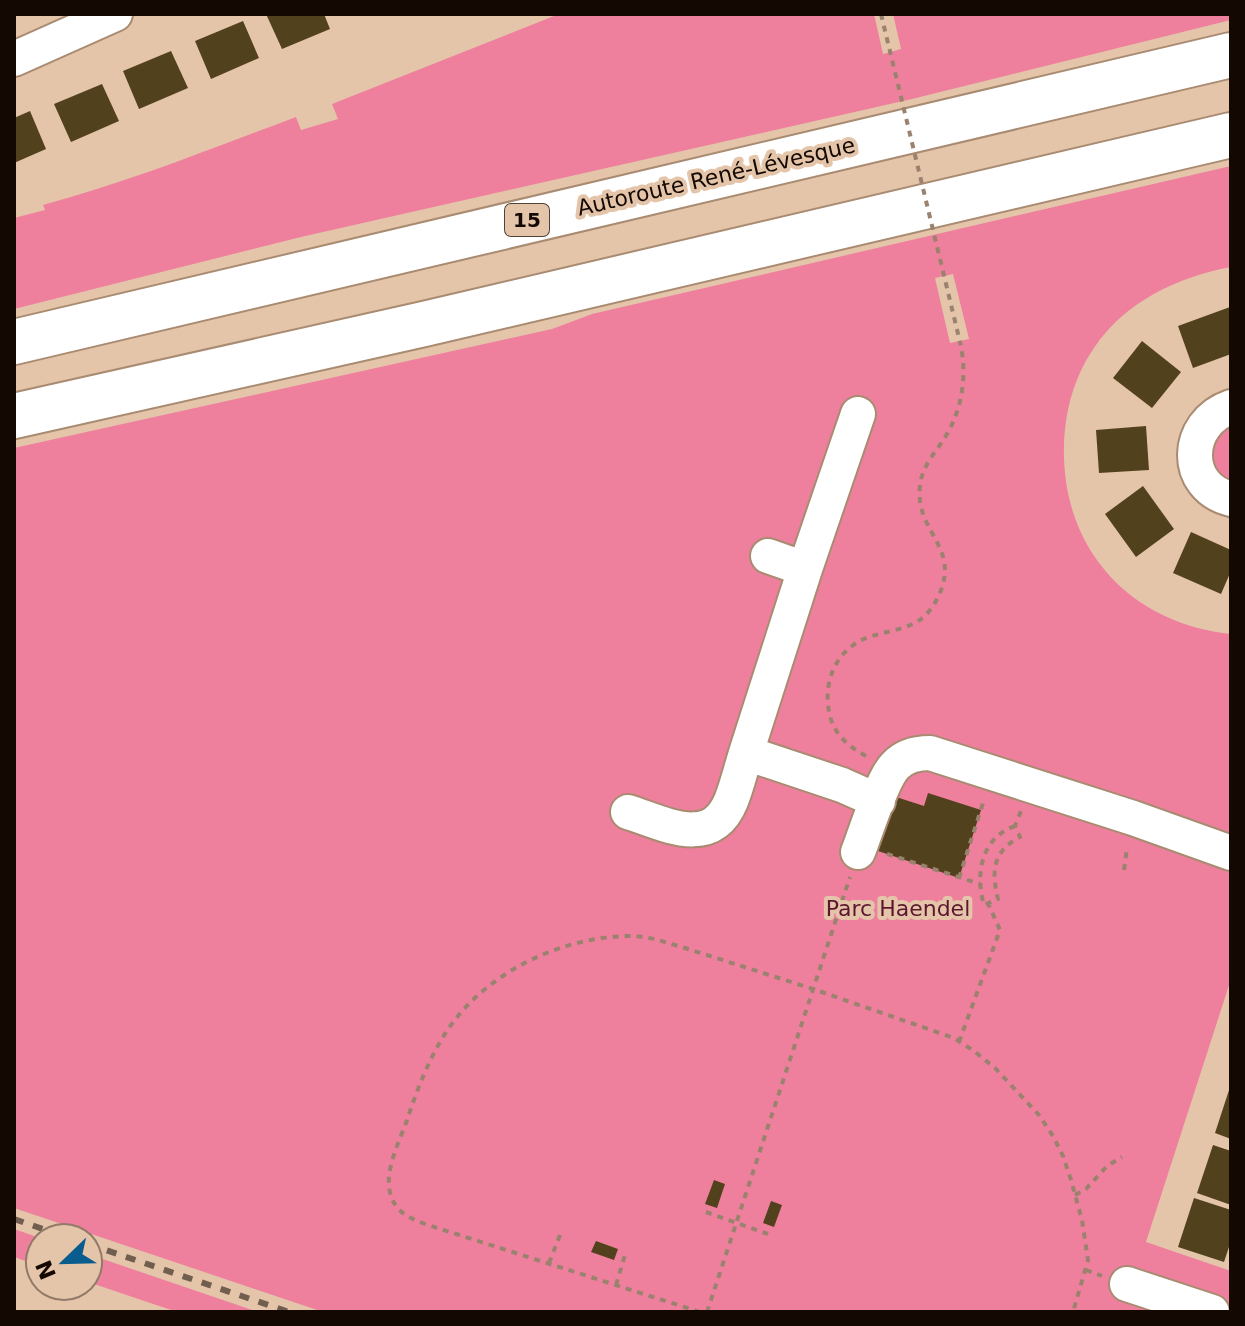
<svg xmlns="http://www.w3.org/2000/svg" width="1245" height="1326" viewBox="0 0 1245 1326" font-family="'DejaVu Sans',sans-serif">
	<rect width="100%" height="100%" fill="#e5c5aa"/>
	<path fill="#ee809e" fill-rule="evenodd" d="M559 14H874L883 54 901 49 893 14H1231V20L912 99 301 237 14 309V218L45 210 43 205C129 182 213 148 296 117L301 130 338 119 332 104Z
		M1231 166V267C1177 277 1125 302 1094 348 1074 377 1065 411 1064 445 1061 548 1129 623 1231 634V979L1146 1242 1231 1271V1312H323L14 1208V448L552 329 592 314ZM953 274 969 339 950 343 935 278Z
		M1231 424V482C1216 473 1204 454 1216 437 1219 432 1227 428 1231 424Z
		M14 1229 40 1238V1266L14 1257Z
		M88 1254 258 1312H177L88 1282Z"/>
	<path fill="#52411d" d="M266 14H324L330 29 282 49Z
		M243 21 259 58 211 79 195 41Z
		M171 51 188 88 139 109 123 71Z
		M102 84 119 121 71 142 54 104Z
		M30 111 46 149 14 163V118Z
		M1230 307 1231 354 1193 368 1178 326Z
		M1142 341 1181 372 1152 408 1113 378Z
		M1146 426 1149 470 1099 473 1096 430Z
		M1143 486 1174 529 1136 557 1105 514Z
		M1191 532 1231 550V571L1221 594 1173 573Z
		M928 793 981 810 959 878 875 850 893 796 924 806Z
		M1230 1087H1231V1139L1215 1133Z
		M1213 1145 1231 1151V1205L1197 1193Z
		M714 1180 725 1184 717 1208 705 1204Z
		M1194 1198 1231 1210V1241L1224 1262 1178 1247Z
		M771 1201 782 1205 774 1227 763 1223Z
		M596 1241 618 1249 614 1260 591 1252Z"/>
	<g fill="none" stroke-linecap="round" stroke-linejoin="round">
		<defs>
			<path id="minor" d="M14 59 115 14
				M1231 407C1184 423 1182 487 1231 499
				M768 556 805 569
				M746 753 805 569 858 414
				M628 812C663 823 711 850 731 801 737 786 741 769 746 753L842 785 878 801
				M858 852C866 832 882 779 895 766 904 756 917 753 930 753L1133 818 1231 853
				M1127 1284 1212 1312"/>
			<path id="highway" d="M14 342 1231 55
				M14 416 424 324 1231 135"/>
		</defs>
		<use href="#minor" stroke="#a98b71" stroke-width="38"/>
		<use href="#highway" stroke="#a98b71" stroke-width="48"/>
		<path stroke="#9a826e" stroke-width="4" stroke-dasharray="6 6" stroke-linecap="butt" d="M866 756C844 744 830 730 828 704 825 675 840 647 869 637 900 627 923 630 939 595 961 546 914 532 920 485 922 468 933 455 942 442 962 413 968 376 960 342
			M1015 826C981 838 975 874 984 905L998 899C991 871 993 851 1020 837L1015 826 1021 811
			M887 854 980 884
			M1124 870 1127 848
			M959 878 984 800
			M959 1042 1000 930 988 903
			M1075 1195 1086 1189 1107 1166 1122 1157
			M706 1212 768 1234
			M549 1263 562 1230
			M1086 1270 1102 1276
			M616 1285 625 1255
			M700 1312 428 1225C412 1219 397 1214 391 1196 383 1172 399 1143 407 1120 419 1084 434 1045 458 1016 498 967 568 936 631 936 649 936 667 943 685 948L813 989 954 1038 974 1051 995 1068 1039 1115 1053 1136 1063 1156 1071 1180 1082 1220 1088 1260 1073 1312
			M707 1312 850 877"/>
		<use href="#minor" stroke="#fff" stroke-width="34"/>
		<use href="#highway" stroke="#fff" stroke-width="44"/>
		<path stroke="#725e4e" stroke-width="6" stroke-dasharray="10 10" stroke-linecap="butt" d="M14 1219 69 1238
			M88 1244 289 1312"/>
		<path stroke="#9a826e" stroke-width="4" stroke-dasharray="6 6" stroke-linecap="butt" d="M881 14 960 342"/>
	</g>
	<g text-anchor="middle" stroke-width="8" stroke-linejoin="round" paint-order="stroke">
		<rect fill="#e5c5aa" stroke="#524134" stroke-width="2" x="505" y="204" width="44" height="32" rx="6"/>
		<g font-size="20" font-weight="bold" fill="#130902">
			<text x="527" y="227">15</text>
		</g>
		<g font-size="22" fill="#130902" stroke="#e5c5aa">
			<text transform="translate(716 176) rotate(-13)" y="8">Autoroute René-Lévesque</text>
		</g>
		<g font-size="22" fill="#5c162f" stroke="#e5c5aa">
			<text x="898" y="916">Parc Haendel</text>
		</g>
	</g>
	<rect width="1245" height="1326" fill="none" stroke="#130902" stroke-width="32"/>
	<g transform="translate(64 1262) rotate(247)"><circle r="38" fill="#e5c5aa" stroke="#917a67" stroke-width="2"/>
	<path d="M0-6L14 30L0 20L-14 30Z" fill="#095c8e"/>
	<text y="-12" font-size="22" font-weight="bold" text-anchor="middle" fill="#130902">N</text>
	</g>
</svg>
